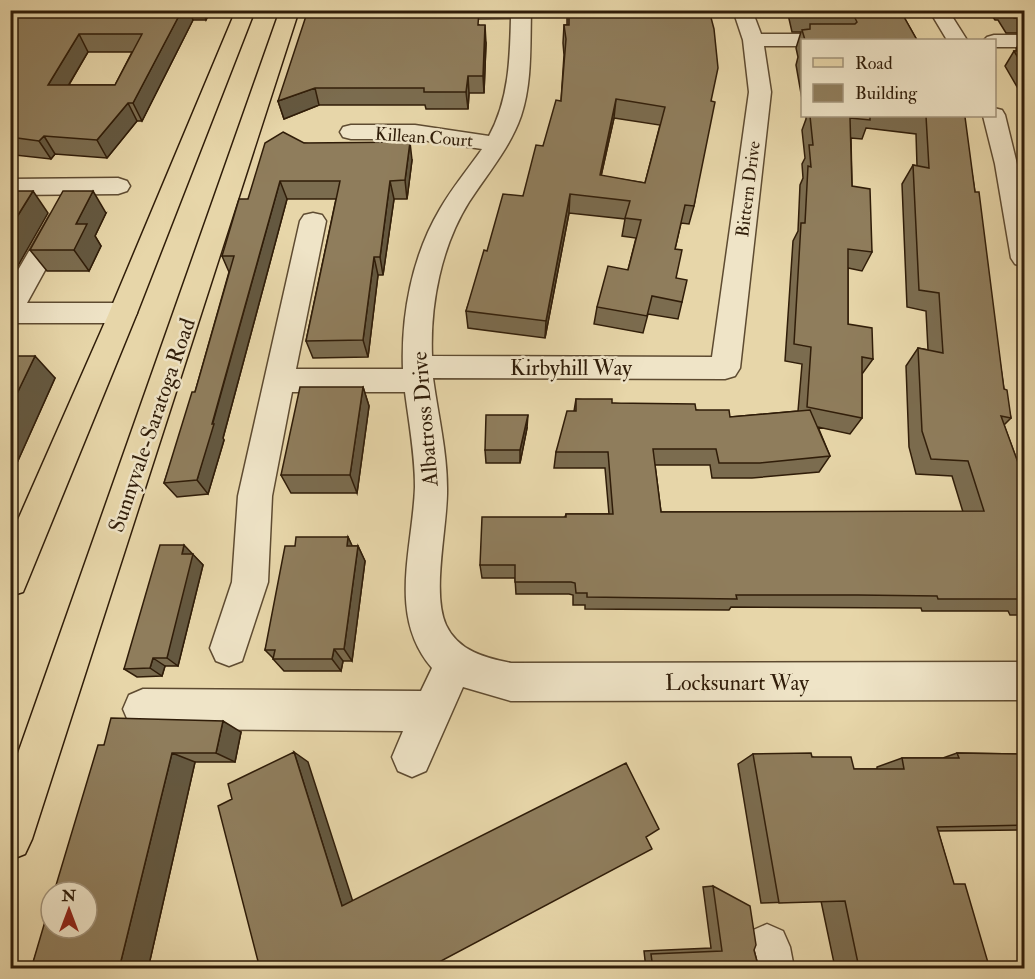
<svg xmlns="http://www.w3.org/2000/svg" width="1035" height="979" viewBox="0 0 1035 979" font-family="'IM FELL Double Pica',serif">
	<rect width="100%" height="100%" fill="#e7d6a9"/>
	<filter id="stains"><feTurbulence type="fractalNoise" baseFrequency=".00333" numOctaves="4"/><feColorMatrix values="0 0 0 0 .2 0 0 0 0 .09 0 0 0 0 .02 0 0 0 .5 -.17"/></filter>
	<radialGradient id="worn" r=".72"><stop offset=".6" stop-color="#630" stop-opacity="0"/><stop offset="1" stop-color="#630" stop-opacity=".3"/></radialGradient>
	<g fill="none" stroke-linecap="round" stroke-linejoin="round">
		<defs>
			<path id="minor" d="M86 10H105L101 18 152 19 157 10H176L165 29 158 31 81 27 78 23Z
				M426 10 531 12C530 47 532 83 521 116 510 148 487 174 469 202 441 247 430 304 432 356L712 357 749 92 743 40 733 10H752L761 34H838L845 36 848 40H802V46H764L771 92 740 368 735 376 725 379 433 378C438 415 447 451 447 488 448 525 431 592 446 625 458 651 486 658 511 663L1024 662V700L511 701 463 687 426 771 412 777 398 771 392 757 403 731 143 729 129 723 123 709 129 695 143 689 421 691 432 668C387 616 413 548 415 487 415 455 409 423 405 392H292L272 496 268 582 242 661 229 666 216 661 210 648 232 582 238 496 300 221 304 215 313 213 322 215 326 221 296 369H403C401 315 412 256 440 209 452 188 468 169 482 149L415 139H351L343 137 340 132 343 127 351 125H415L489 136C509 99 510 59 511 18L434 19 427 17 424 13Z
				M929 10H948L967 40H947Z
				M994 35H1024V47H994V40H984L987 37Z
				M994 108 1002 110 1005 115 1024 193V267L1015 264 1011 258 995 164 983 116H994Z
				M118 178 127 181 130 186 127 191 118 194 10 195V179Z
				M59 213 68 215 72 221 27 303H123L133 306 137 313 133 320 123 323H10V284L50 215Z
				M767 924 783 931 790 947 794 968H748L744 947 751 931Z"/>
			<path id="major" d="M236 10H255L137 313 28 580 23 592 10 596V538L109 313Z
				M280 10H299L32 839 25 854 10 860V776Z"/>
		</defs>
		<use href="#minor" stroke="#5e4b31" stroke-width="3"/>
		<use href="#major" stroke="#301d09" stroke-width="3"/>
		<use href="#minor" fill="#efe4c7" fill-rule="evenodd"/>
		<use href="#major" fill="#e7d6a9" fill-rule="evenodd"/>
	</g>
	<path fill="#7b6c4f" stroke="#301d09" stroke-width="1.5" fill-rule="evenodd" d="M20 10H84L81 14 104 15 102 10H155L152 15 160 12 161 10H211L206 20H193L142 121H137L107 158 55 154 51 159 15 155 12 158H10V14H22ZM88 52H132L115 85H69Z
		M567 10H709L711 101 694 206 689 224 681 223 675 249 676 278 682 302 678 319 648 314 643 333 594 324 597 307 628 270 636 238 622 236 625 219 569 213 545 338 468 328 466 311 487 251 523 196 561 101 564 55 563 43 564 25H567ZM614 118 660 125 645 183 601 176Z
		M787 10H900L917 40H924H802V99L796 65 798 57 796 48 801 32H792Z
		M967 10H1024V33H1006L998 20H995L990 13 984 11Z
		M479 25 486 43 484 93H469L468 109H426L425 105H319L284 119 278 101Z
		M1024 34V99L1005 66 1014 51H1017L1016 49Z
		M806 116H963L975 192 1004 389 1011 418 1004 425 1024 479V615H1010L1008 611H922L921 608 731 607 729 610 585 609V605H573V595L569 594H516L515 578H482L480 565 565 517 566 514H609L605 468H554L556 452 574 411 576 399 612 403 696 410 730 417 798 411 802 364 785 361 793 241 798 231 800 185 803 178 802 164 805 158 802 130 806 119ZM866 128 916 134 917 166 913 165 902 184 907 307 926 311 928 350 918 348 906 366 909 447 916 474 952 476 963 512H661L655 465H710L712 478H752L819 472 830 456 818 427 850 434 862 418V374L873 359 848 324V268L862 271 872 252 852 186 851 138 862 139Z
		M304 143 412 160 407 199H394L383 275H378L368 357 313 358 306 341 336 199H287L223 438 224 440 208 494 177 497 164 483 195 392 229 272 222 256 248 199Z
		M106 213 95 236 101 246 89 271H47L30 250Z
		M10 356 55 378 16 465H10Z
		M363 387 369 406 357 493H291L281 475Z
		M527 428 520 463H486L485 450Z
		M348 537 352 546H358L365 561 352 661H343L341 671H284L273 659V658L265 650 295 546Z
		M192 554 203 565 178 666H165L162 676 137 677 124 669Z
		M241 732 235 762H195L148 969H31L104 745Z
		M957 753 1024 754V830L938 831 978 969H846L845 966 834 963 821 901 761 903 738 764 753 754 812 757 854 769H877V767L902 758H943Z
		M713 886 754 950 759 969H646L644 951 711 948 703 887Z"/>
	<path fill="#645840" stroke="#301d09" stroke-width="1.5" d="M148 10H155L151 17Z
		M182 10H189L193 20 142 121 133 103Z
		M203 10H211L206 20Z
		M485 25 486 43 484 93 483 76Z
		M79 34 88 52 58 103 48 85Z
		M468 76 469 93 468 109 466 92Z
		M315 88 319 105 284 119 278 101Z
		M616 99 614 118 597 194 600 175Z
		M128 103 137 121 107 158 97 140Z
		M44 136 55 154 51 159 39 141Z
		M410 142 412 160 407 199 405 180Z
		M10 148 15 155 12 158 10 156Z
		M280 181 287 199 223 438 224 440 208 494 197 480Z
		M390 181 394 199 383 275 380 257Z
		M33 191 48 213 11 278 10 228Z
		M93 191 106 213 95 236 101 246 89 271 74 250 76 224Z
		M570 194 569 213 545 338 546 321Z
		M374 257 378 275 368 357 363 340Z
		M35 356 55 378 16 465 10 460V408Z
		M363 387 369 406 357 493 350 475Z
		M528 415 527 428 520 463V450Z
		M348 537 355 552 347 546Z
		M184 545 203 565 178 666 167 658 182 554Z
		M358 546 365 561 352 661 344 649Z
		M334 649 343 661 341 671 332 659Z
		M153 658 165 666 162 676 150 668Z
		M223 721 241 732 235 762 216 753Z
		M294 752 308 762 354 905 342 906Z
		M172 753 195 762 148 969H119Z"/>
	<path fill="#8f7d5c" stroke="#301d09" stroke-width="1.5" fill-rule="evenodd" d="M161 10H182L133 103H128L97 140 44 136 39 141 10 137V14L151 15 160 12ZM79 34H142L115 85H48Z
		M316 10H479L478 25H485L483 76H468L466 92H424V88H315L278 101 306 16Z
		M569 10H709L714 29 718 68 711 101 715 102 694 206 685 205 675 249 682 250 676 278 687 280 682 302 652 296 647 316 597 307 608 266 628 270 641 220 625 218 630 201 570 194 546 321 466 311 484 250 487 251 503 194 523 196 536 145 543 146 556 100 561 101 566 39 564 25H569ZM616 99 665 107 645 183 600 175Z
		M797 10H900L917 40H924H805L802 30 810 29V24H855L857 22 854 16 845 13H798Z
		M1010 10H1024V18H1014Z
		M1014 51H1024V68Z
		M810 116H870V120L850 118 852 186 870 189 872 252 848 249V324L872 328 873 359 862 357V418L807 407 811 347 794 344 801 223H805L808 166 811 167 809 145H813Z
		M926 116H963L965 117 975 192H979L1004 389 1007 390 1011 418 1001 416 1024 479V599H938L937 596 858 595H736L737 599 587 597V593H576L575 583 571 582H515V565H480L482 517H566V514H613L608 452H556L567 411H576V399H612V403L695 404 696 410H729L730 417 810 410 830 456 760 463H719L716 449H653L661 512 984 511 968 461 931 459 922 431 918 348 943 353 939 293 919 290 913 165 929 168Z
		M283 132 304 143 410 142 405 180 390 181 380 257H374L363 340 306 341 340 181H280L212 424H214L197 480 164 483 192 392H195L234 256H222L239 199H248L265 143Z
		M10 191H33L10 228Z
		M63 191H93L76 224H87L74 250H30Z
		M10 356H35L10 408Z
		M300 387H363L350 475H281Z
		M486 415H528L520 450H485Z
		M296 537H348L347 546H358L344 649H334L332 659H273L275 650H265L285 546H295Z
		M160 545H184L182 554H193L167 658H153L150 668 124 669Z
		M111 718 223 721 216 753H172L119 969H31L51 901V928H87V892H54L98 745H104Z
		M294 752 342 906 626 763 659 829 646 837 652 849 426 969H260L218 806 232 799 228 784Z
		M811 753 812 757H851L854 769H904L902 758H959L957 753 1024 754V825L937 827 954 884H965L989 966 978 967V969L859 968 845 901 779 903 753 754Z
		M713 886 750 906 756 945 754 950 759 969H653L651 954 722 951Z"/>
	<g text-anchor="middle" stroke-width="5" stroke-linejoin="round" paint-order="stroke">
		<g font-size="18" fill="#301d09" stroke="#efe4c7">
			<text transform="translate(424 137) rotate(4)" y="6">Killean Court</text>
			<text transform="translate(748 189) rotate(-83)" y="6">Bittern Drive</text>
		</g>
		<g font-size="22" fill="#301d09" stroke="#efe4c7">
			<text x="571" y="375">Kirbyhill Way</text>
			<text transform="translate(424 419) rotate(-95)" y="8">Albatross Drive</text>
			<text transform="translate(151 425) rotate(-71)" y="8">Sunnyvale-Saratoga Road</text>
			<text x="737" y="690">Locksunart Way</text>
		</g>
	</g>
	<rect width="1035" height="979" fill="none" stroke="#e7d6a9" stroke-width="36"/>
	<rect x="12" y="12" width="1011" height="955" fill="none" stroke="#301d09" stroke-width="3"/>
	<rect x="18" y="18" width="999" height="943" fill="none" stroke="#301d09" stroke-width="1.5"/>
	<rect x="801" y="39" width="195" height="78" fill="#efe4c7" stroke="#a3947b" stroke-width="1.5"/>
	<rect x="813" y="58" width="30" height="9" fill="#e7d6a9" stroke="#a3947b" stroke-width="1.5"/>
	<text x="855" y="69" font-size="18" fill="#301d09">Road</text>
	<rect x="813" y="84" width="30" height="18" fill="#8f7d5c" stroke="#a3947b" stroke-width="1.5"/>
	<text x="855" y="99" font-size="18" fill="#301d09">Building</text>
	<g transform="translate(69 910)"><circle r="28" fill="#efe4c7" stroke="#a3947b" stroke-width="1.5"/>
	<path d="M0-4.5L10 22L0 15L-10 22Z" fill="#8f2418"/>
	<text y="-9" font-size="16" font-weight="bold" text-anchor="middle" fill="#301d09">N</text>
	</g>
	<rect width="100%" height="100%" filter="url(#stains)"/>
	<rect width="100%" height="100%" fill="url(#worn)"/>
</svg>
